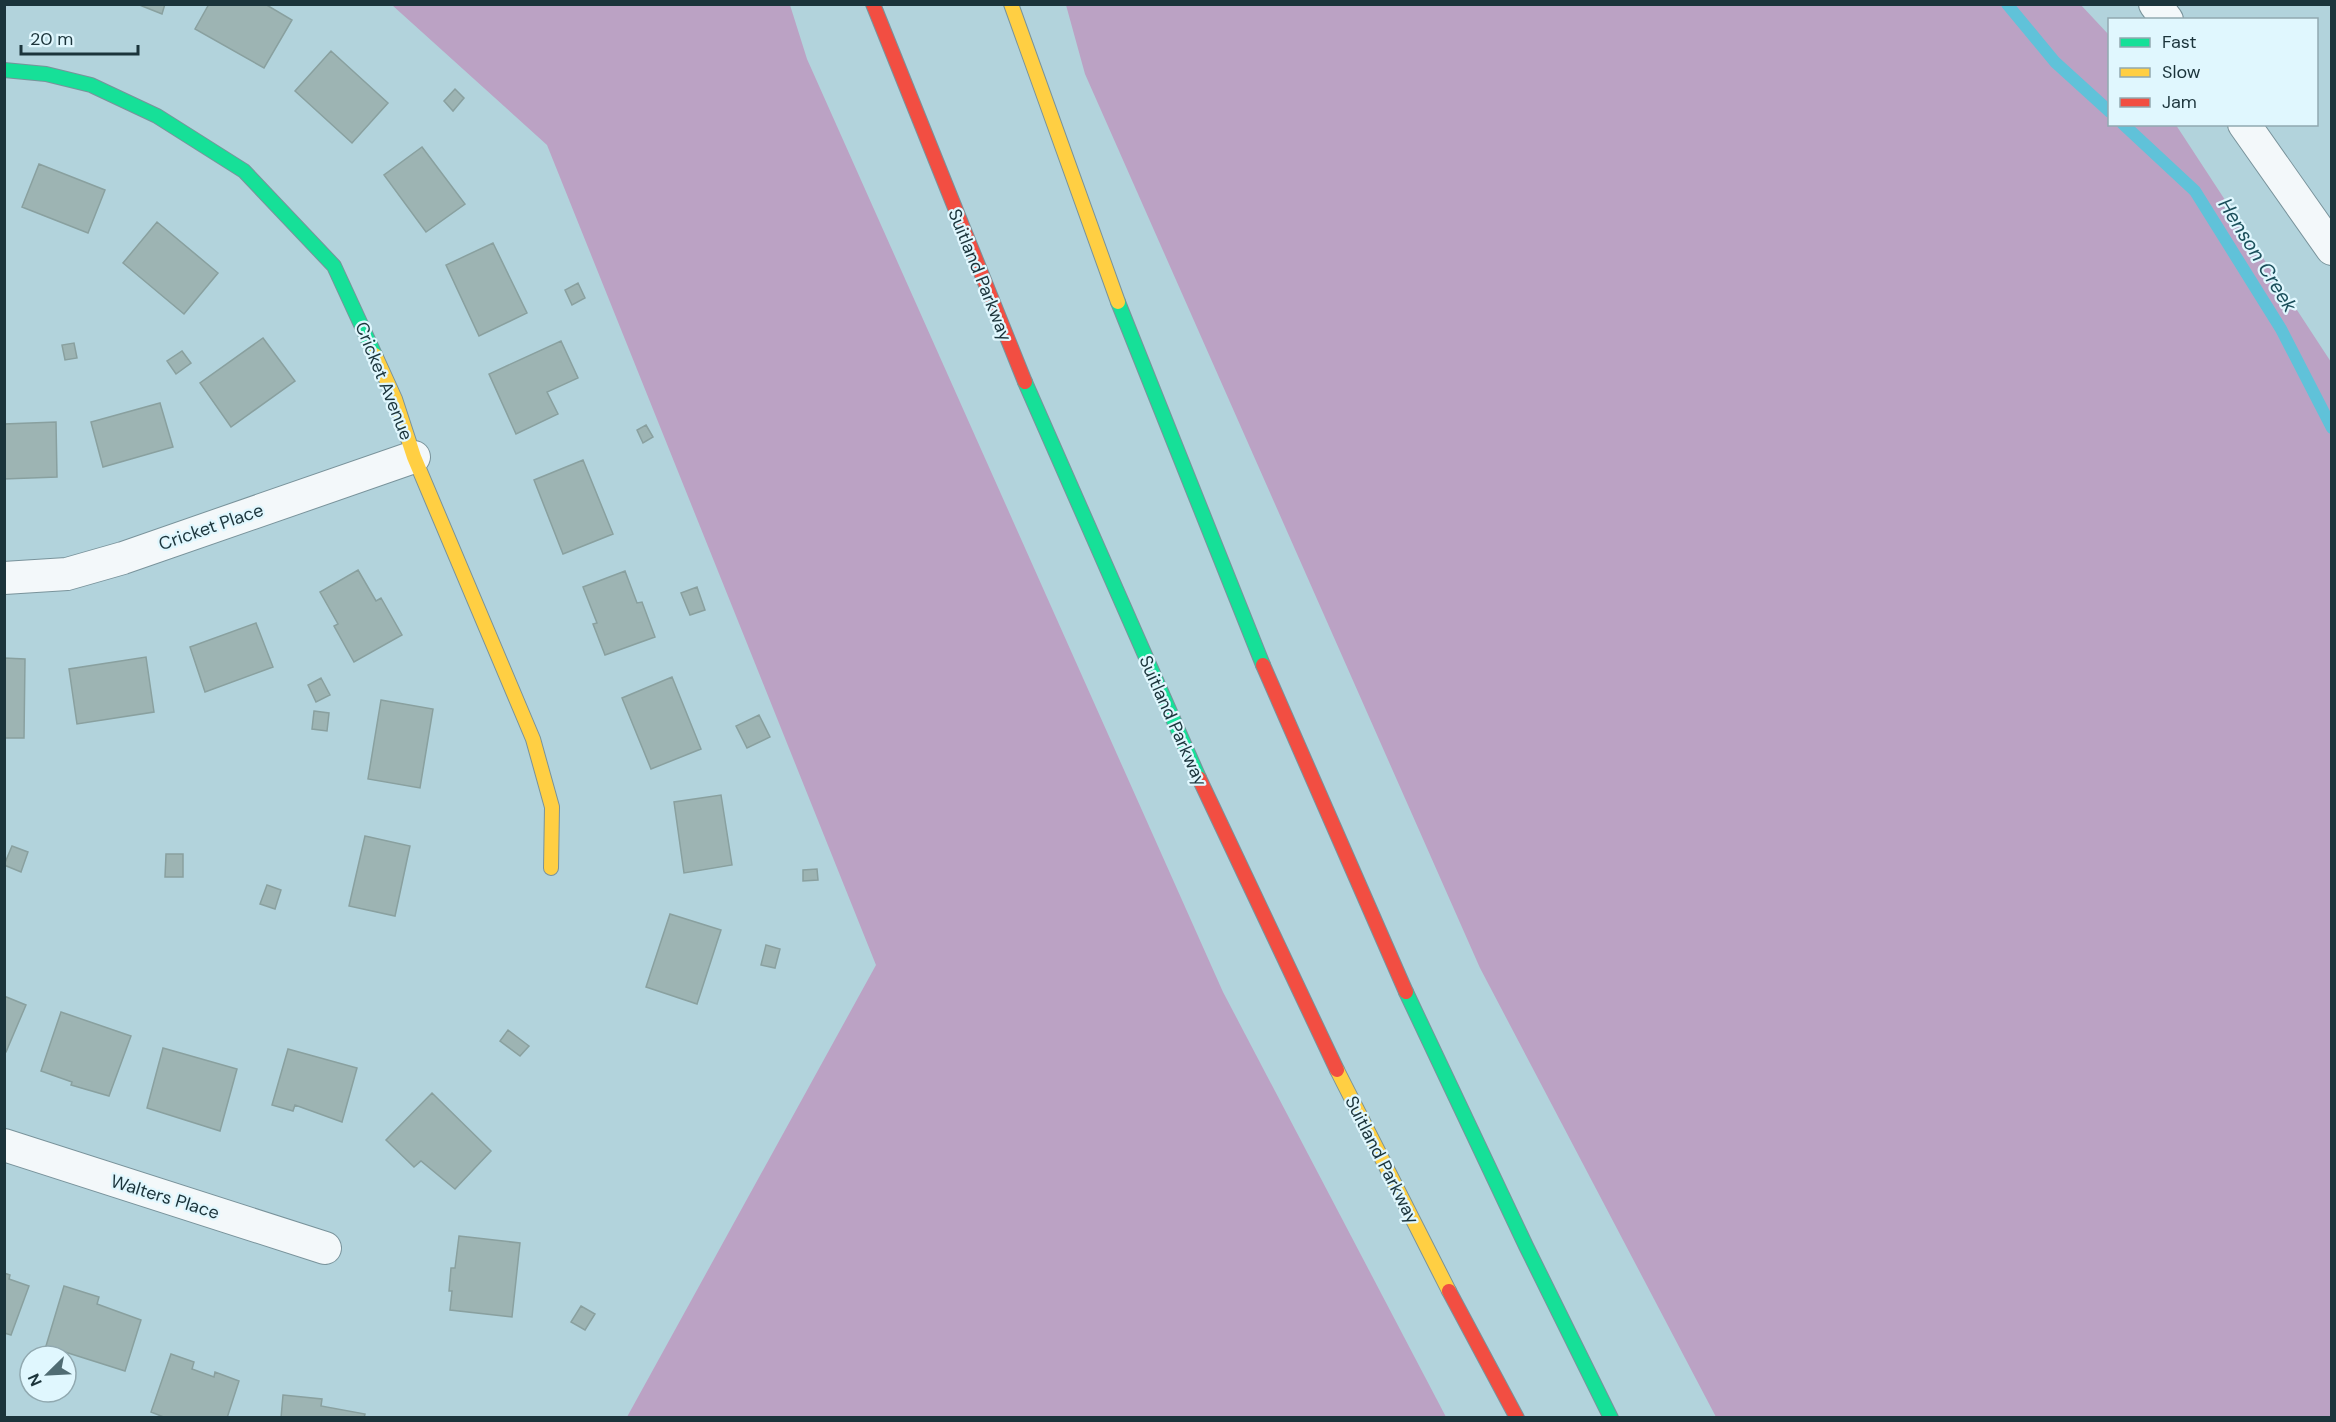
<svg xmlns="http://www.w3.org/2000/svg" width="2336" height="1422" viewBox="0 0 2336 1422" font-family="'DM Sans',sans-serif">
	<rect width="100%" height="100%" fill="#b2d3dc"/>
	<path fill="#bba2c4" d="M2080 4 2109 35 2110 124 2176 125 2331 362V1417H1716L1480 968 1085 74 1066 5Z
		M392 5H790L807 59 1223 992 1446 1417H627L876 965 547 145Z"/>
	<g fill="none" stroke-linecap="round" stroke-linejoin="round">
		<path stroke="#60c2d9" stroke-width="12" d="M2007 4 2055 62 2110 112
			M2123 124 2195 191 2281 329 2332 428"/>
	</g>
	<path fill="#9db4b3" stroke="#89a09f" stroke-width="1.5" d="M137 4H165L162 14Z
		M209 4H265L292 20 264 68 195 29Z
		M331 51 388 103 352 143 295 91Z
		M455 89 464 98 453 111 444 101Z
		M422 147 465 204 426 232 384 175Z
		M39 164 105 190 88 233 22 207Z
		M157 222 218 273 184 314 123 263Z
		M493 243 527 313 479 336 446 265Z
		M578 283 585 298 572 305 565 290Z
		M263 338 295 381 231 427 200 383Z
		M561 341 578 378 547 392 558 414 516 434 489 374Z
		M74 343 77 358 65 360 62 345Z
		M182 351 191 363 176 374 167 361Z
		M160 403 173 447 103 467 91 422Z
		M56 422 57 477 4 479V424Z
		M646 425 653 437 643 443 637 430Z
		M583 460 613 534 563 554 534 480Z
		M358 570 376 601 381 598 402 635 354 662 334 626 338 624 320 592Z
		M625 571 637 603 642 602 655 637 605 655 593 624 597 623 583 587Z
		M697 587 705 610 690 615 681 593Z
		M256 623 273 667 205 692 190 647Z
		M146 657 154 712 77 724 69 669Z
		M4 658 25 659 24 738H4Z
		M672 677 701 749 651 769 622 698Z
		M321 678 330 695 316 702 308 685Z
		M381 700 433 709 420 788 368 779Z
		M314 711 329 713 327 731 312 729Z
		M759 715 770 737 747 748 736 726Z
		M721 795 732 865 684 873 674 802Z
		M365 836 410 846 395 916 349 906Z
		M12 846 28 852 21 872 4 865Z
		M166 854H183V877H165Z
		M817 869 818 880 803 881V870Z
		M267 885 281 890 275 909 260 904Z
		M670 914 721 930 697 1004 646 987Z
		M766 945 780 949 775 968 761 965Z
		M4 996 26 1005 6 1052H4Z
		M61 1012 131 1036 109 1096 71 1085 72 1082 41 1071Z
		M508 1030 529 1046 520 1056 500 1041Z
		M163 1048 237 1069 220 1131 147 1108Z
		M288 1049 357 1068 342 1122 295 1105 293 1111 272 1105Z
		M432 1093 491 1151 455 1189 421 1161 414 1167 386 1140Z
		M459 1236 520 1243 512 1317 450 1310 452 1291H449L451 1268H455Z
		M4 1273 10 1275 9 1279 29 1286 11 1335 4 1333Z
		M64 1286 99 1297 97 1304 141 1320 125 1371 46 1346Z
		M581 1306 595 1314 585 1330 571 1322Z
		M171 1354 194 1362 192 1369 214 1377 215 1372 239 1381 227 1418H166L151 1412Z
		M283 1395 322 1399 321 1406 365 1414 364 1418H281Z"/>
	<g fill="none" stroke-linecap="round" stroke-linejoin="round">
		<defs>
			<path id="street" d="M2155 4 2167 20
				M2244 124 2332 249
				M4 578 67 574 123 558 414 457
				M4 1145 325 1248"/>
			<path id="fast" d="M4 70 46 74 91 85 157 116 244 171 334 266 375 355
				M1118 302 1263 665
				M1025 382 1199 778
				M1406 992 1526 1246 1611 1418"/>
			<path id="slow" d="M1011 4 1118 302
				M375 355 395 399 414 457 533 739 552 807 551 868
				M1337 1070 1449 1291"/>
			<path id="jam" d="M873 4 1025 382
				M1263 665 1406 992
				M1199 778 1337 1070
				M1449 1291 1517 1418"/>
		</defs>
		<use href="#street" stroke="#79939b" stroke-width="34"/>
		<use href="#fast" stroke="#79939b" stroke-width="16"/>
		<use href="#slow" stroke="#79939b" stroke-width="16"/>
		<use href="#jam" stroke="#79939b" stroke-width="16"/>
		<use href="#street" stroke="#f3f8fa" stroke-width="32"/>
		<use href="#fast" stroke="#16e098" stroke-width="14"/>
		<use href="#slow" stroke="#ffcf43" stroke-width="14"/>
		<use href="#jam" stroke="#f24e42" stroke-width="14"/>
	</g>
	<g text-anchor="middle" stroke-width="4.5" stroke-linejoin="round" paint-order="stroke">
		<g font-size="18" fill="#1b343b" stroke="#e0f7fe">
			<text transform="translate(980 275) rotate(68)" y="6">Suitland Parkway</text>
			<text transform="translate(384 381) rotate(68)" y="6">Cricket Avenue</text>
			<text transform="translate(211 527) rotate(-19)" y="6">Cricket Place</text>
			<text transform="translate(1173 721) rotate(66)" y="6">Suitland Parkway</text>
			<text transform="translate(1382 1160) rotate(63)" y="6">Suitland Parkway</text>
			<text transform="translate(165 1197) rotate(17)" y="6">Walters Place</text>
		</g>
		<g font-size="20" font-style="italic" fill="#1b4f5b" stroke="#e0f7fe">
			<text transform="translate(2258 255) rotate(58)" y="7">Henson Creek</text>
		</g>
	</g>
	<rect width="2336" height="1422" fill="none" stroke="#1b343b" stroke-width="12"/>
	<rect x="2108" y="18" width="210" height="108" fill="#e0f7fe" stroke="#91a9b0" stroke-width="1.5"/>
	<rect x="2120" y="38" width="30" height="9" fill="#16e098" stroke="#91a9b0" stroke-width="1.5"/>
	<text x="2162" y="48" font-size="18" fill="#1b343b">Fast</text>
	<rect x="2120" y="68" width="30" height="9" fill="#ffcf43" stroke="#91a9b0" stroke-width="1.5"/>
	<text x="2162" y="78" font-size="18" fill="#1b343b">Slow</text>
	<rect x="2120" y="98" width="30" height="9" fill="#f24e42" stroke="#91a9b0" stroke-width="1.5"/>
	<text x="2162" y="108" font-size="18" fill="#1b343b">Jam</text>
	<g transform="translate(48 1374) rotate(246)"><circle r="28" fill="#e0f7fe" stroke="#91a9b0" stroke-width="1.5"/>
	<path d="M0-4.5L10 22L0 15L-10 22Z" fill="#506c73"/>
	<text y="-9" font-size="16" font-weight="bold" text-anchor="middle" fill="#1b343b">N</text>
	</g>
	<path d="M21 45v9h117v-9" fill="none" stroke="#1b343b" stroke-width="3"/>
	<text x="30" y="45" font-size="18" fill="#1b343b" stroke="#e0f7fe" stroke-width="4.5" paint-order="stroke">20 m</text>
</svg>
